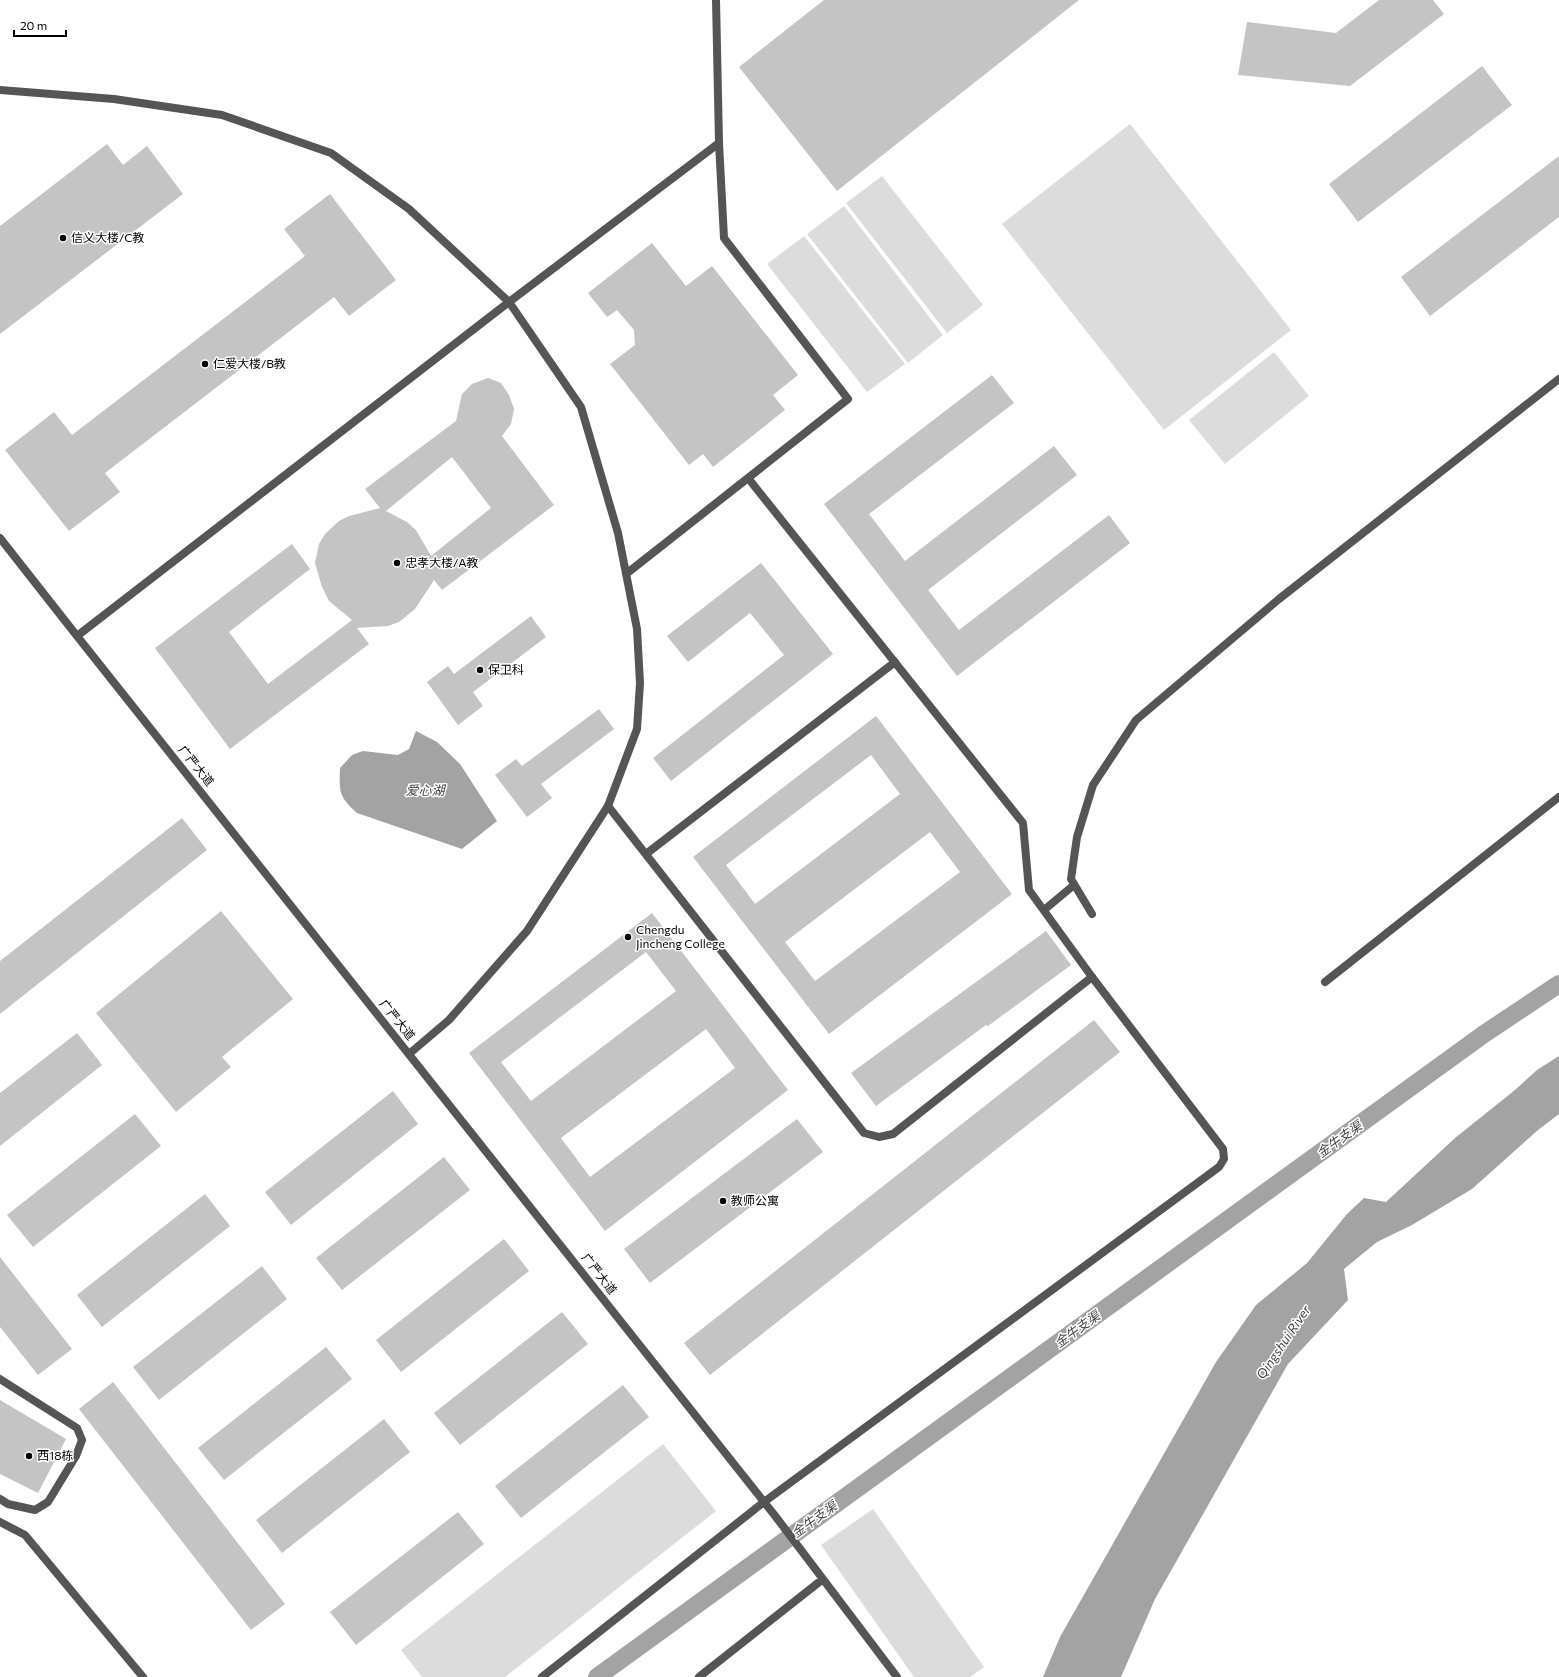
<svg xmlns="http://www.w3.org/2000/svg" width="1559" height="1677" viewBox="0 0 1559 1677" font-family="Commissioner,'Noto Sans SC',sans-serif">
	<rect width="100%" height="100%" fill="#fff"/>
	<path fill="#dcdcdc" d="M1130 124 1291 330 1164 430 1002 224Z
		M882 176 983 305 947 333 846 203Z
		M844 206 943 335 908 363 807 234Z
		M804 236 905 364 867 392 767 264Z
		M1274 352 1309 396 1225 464 1189 420Z
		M663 1444 716 1511 505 1677H422L401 1650Z
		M873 1509 984 1667 970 1677H914L821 1545Z"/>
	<path fill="#a3a3a3" d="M416 731 437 742 460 764 497 821 462 849 357 813C339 797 339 792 340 768L352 755 363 751 398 755 409 749Z
		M1559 1056V1114L1538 1130 1472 1189 1412 1225 1377 1242 1344 1269 1348 1300 1288 1364 1155 1599 1121 1677H1043L1060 1637 1216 1362 1256 1305 1307 1263 1347 1214 1364 1198 1386 1202 1455 1138 1515 1090 1537 1070Z"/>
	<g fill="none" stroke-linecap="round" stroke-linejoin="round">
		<path stroke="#a3a3a3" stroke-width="18" d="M597 1677 1484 1034 1559 984"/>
	</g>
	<path fill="#c4c4c4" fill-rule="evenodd" d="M824 0H1079L837 191 739 67Z
		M1379 0H1433L1444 14 1350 86 1238 75 1247 22 1336 33Z
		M1482 66 1512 105 1358 222 1329 184Z
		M107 144 123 165 147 146 183 194 0 334V226Z
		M1559 156V217L1430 316 1401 277Z
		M330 194 396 280 349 316 334 297 105 473 120 492 69 531 5 450 54 412 72 435 305 256 284 229Z
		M652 243 686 286 712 266 798 375 773 395 785 410 713 467 703 454 689 465 610 364 635 345 634 330 617 310 607 317 588 293Z
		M992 375 1014 403 869 514 905 561 1054 446 1077 475 928 590 959 630 1109 515 1130 543 957 676 824 504Z
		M488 378 501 383 509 395 514 409 511 424 502 436 554 505 442 590 434 580 415 609 399 622 388 626 357 628 369 644 230 749 155 648 292 544 310 569 229 632 268 684 352 620 329 601 322 587 315 563 319 544 325 534 339 521 349 516 380 508 365 489 456 421 462 394 472 384ZM452 457 491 508 431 556 416 530 407 522 386 511Z
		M761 563 833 654 671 781 653 758 784 655 750 613 688 662 667 636Z
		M531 616 546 637 473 692 483 706 458 725 427 682 448 666 454 674Z
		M599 709 614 729 541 784 552 798 527 817 495 775 516 759 522 766Z
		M876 716 1012 894 829 1034 693 857ZM871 755 900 794 755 904 726 865ZM930 832 960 872 815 981 785 942Z
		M182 818 207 850 0 1014V961Z
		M221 911 293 999 222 1057 231 1067 176 1112 96 1013Z
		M652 913 788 1090 605 1231 469 1053ZM646 952 676 991 531 1101 501 1062ZM706 1029 735 1068 590 1177 561 1138Z
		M1046 931 1071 965 988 1026 986 1025 876 1106 851 1073Z
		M1094 1020 1120 1052 710 1375 684 1343Z
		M77 1033 102 1065 0 1146V1093Z
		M393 1091 418 1124 291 1225 265 1192Z
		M135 1114 161 1146 33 1247 7 1215Z
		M797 1119 823 1152 650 1283 624 1249Z
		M444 1157 470 1190 342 1290 316 1258Z
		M205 1194 230 1226 102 1327 77 1295Z
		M504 1239 529 1271 401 1372 376 1340Z
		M0 1257 72 1349 38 1375 0 1327Z
		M262 1266 287 1299 159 1400 133 1367Z
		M562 1312 588 1344 460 1445 434 1413Z
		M326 1347 352 1379 224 1480 198 1448Z
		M113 1382 285 1604 251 1630 79 1409Z
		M623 1385 649 1417 521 1518 495 1486Z
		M0 1400 66 1439 38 1493 0 1474Z
		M384 1419 410 1452 282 1553 256 1520Z
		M458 1512 484 1544 356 1645 330 1612Z"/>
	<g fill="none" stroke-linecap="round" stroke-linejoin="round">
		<path stroke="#555" stroke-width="8" d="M608 806 864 1133 879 1137 893 1134 1092 977
			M646 854 895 662"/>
		<path stroke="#555" stroke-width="8" d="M0 90 114 99 222 115 331 153 409 209 509 302 581 407 618 533 637 629 640 683 637 729 608 806 527 931 449 1020 409 1054
			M0 538 77 636 776 1517 897 1677
			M626 574 748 478
			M77 636 509 302 719 143
			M1044 910 1074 885
			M1092 914 1071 879 1077 837 1093 785 1136 720 1279 599 1559 379
			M1325 982 1559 797
			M0 1379 77 1428 82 1440 76 1456 48 1502 35 1510 8 1504 0 1499
			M0 1522 25 1535 143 1677
			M542 1677 764 1502 1219 1167 1224 1159 1223 1149 1092 977 1029 890 1023 823 748 478 848 399 724 238 719 143 716 0
			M699 1677 823 1579"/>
	</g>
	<g fill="#000" stroke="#fff" stroke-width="1.5">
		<circle cx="63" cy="238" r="4"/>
		<circle cx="205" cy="364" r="4"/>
		<circle cx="397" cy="563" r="4"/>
		<circle cx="480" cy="670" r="4"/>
		<circle cx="628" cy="937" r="4"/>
		<circle cx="723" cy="1201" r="4"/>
		<circle cx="29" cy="1456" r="4"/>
	</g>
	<g text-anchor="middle" stroke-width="3" stroke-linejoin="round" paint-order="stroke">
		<g font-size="12" fill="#000" stroke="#fff" text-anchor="start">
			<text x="71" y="242">信义大楼/C教</text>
			<text x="213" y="368">仁爱大楼/B教</text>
			<text x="405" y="567">忠孝大楼/A教</text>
			<text x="488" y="674">保卫科</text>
			<text x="636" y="934">Chengdu<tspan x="636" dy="14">Jincheng College</tspan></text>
			<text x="731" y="1205">教师公寓</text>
			<text x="37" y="1460">西18栋</text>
		</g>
		<g font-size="12" fill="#000" stroke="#fff">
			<text transform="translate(196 766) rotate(51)" y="4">广严大道</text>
			<text transform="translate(397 1020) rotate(51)" y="4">广严大道</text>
			<text transform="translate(599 1274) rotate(52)" y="4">广严大道</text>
		</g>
		<g font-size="13" font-style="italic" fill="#444" stroke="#fff">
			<text x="425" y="795">爱心湖</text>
			<text transform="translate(1339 1139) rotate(-36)" y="5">金牛支渠</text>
			<text transform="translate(1077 1329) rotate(-36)" y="5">金牛支渠</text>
			<text transform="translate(1283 1342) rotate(-56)" y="5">Qingshui River</text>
			<text transform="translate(814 1519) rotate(-36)" y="5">金牛支渠</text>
		</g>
	</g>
	<path d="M14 30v6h52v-6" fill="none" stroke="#000000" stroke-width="2"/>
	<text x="20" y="30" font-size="12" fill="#000000" stroke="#ffffff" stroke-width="3" paint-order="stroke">20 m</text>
</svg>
